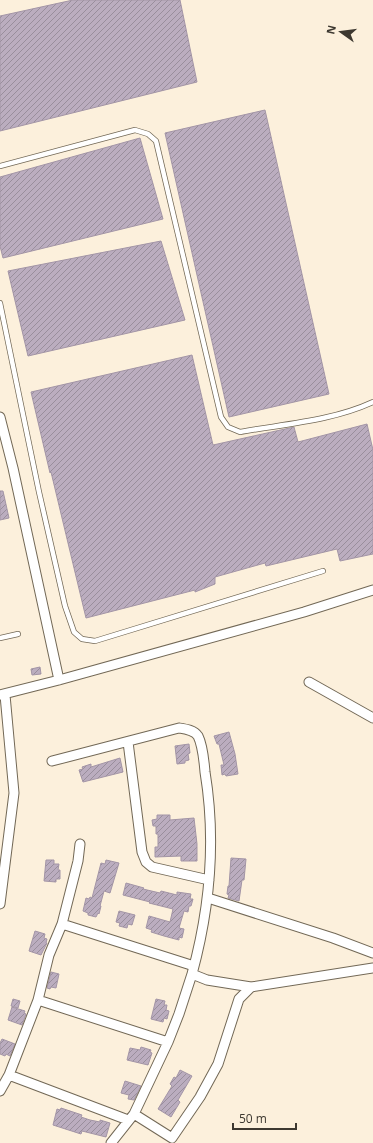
<svg xmlns="http://www.w3.org/2000/svg" width="373" height="1143" viewBox="0 0 373 1143" font-family="'Open Sans',sans-serif">
	<defs>
		<pattern id="building-hatch" width="6" height="6" patternUnits="userSpaceOnUse"><rect width="6" height="6" fill="#bbadbf"/><path d="M-1 1l2-2M0 6l6-6M5 7l2-2" fill="none" stroke="#998e9c"/></pattern>
	</defs>
	<rect width="100%" height="100%" fill="#fcf0dc"/>
	<path fill="url(#building-hatch)" stroke="#a395a6" d="M73 0H180L197 82 0 131V16Z
		M265 110 329 394 229 417 165 133Z
		M140 138 163 219 3 258 0 246V177Z
		M161 241 185 320 28 356 8 271Z
		M192 355 213 445 294 427 298 442 367 424 373 450V554L340 561 337 549 266 566 265 563 215 577V584L195 592V590L86 618 51 472 50 473 31 392Z
		M0 491H3L9 518 0 520Z
		M40 667 41 674 32 675 31 669Z
		M229 732 235 754 238 774 226 776 225 774 222 775 221 765H224L219 744H217L214 736Z
		M189 744 190 753 188 754 189 760 185 761V763L177 764 175 746Z
		M120 758 123 772 83 782 79 770 83 769 82 767 91 764V767Z
		M157 815H170V820L194 818 197 844V861H181V856L155 857V847H158V834H156V826H153L152 820 157 819Z
		M231 858 246 859 244 880H242L239 901 228 898 229 895 227 894 228 886H229Z
		M46 860H54V864H59L58 870H60V879H56V882L44 881Z
		M106 860 119 863 110 893 104 891 100 906H101L99 914 98 913 96 917 88 915V913L83 911 86 898 89 899 90 897 92 898 101 863 105 864Z
		M126 883 144 888 143 889 160 893 161 891 177 895V892L191 894 190 899H193L191 906H189L188 912 184 911 179 928 184 929 182 938 179 937V940L164 936 151 932 152 930 146 928 149 916 170 922 173 909 149 903 150 902 123 895Z
		M119 911 135 915 132 925 128 924 127 928 119 926 120 923 116 922Z
		M35 931 45 934 44 938 47 939 46 943H47L41 955 29 951Z
		M51 972 59 974 56 988 51 987 50 989 47 988Z
		M13 999 20 1001 18 1008 11 1006Z
		M156 999 165 1001 164 1005H167L166 1010 169 1011 167 1019 164 1018 163 1022 151 1019Z
		M12 1007 25 1011 24 1013 26 1014 22 1025 8 1020Z
		M2 1039 15 1044 10 1056 6 1054 5 1056 0 1054V1043Z
		M141 1047 151 1050 150 1052 152 1053 148 1065 127 1060 130 1048 140 1050Z
		M180 1070 192 1076 178 1100 180 1102 171 1117 158 1109 172 1086 170 1084 174 1077 176 1078Z
		M125 1081 141 1086 134 1100 128 1099 129 1095 121 1093Z
		M61 1108 82 1115 81 1117 90 1120 100 1122V1120L110 1123 106 1137 82 1131 81 1134 53 1125 57 1109 60 1110Z"/>
	<g fill="none" stroke-linecap="round" stroke-linejoin="round">
		<defs>
			<path id="service" d="M0 166 135 130 148 134 156 141 221 417 228 427 240 432C284 424 332 421 373 402
				M0 303 39 492 65 606 74 632 82 639 95 641 323 571
				M0 638 18 634"/>
			<path id="minor" d="M0 417 13 468 59 680
				M309 682 373 718
				M0 695 59 680 304 612 373 590
				M128 742 142 852 146 862 152 867 209 880
				M52 761 179 728C186 729 194 730 198 736 203 746 204 761 205 772 216 839 210 908 192 974
				M80 844 78 861 62 924 194 966
				M208 898 333 938 373 953
				M0 904 14 793 5 695
				M62 924 49 955 38 1000 168 1042
				M38 1000 9 1075 128 1120
				M0 1091 9 1075
				M134 1114 172 1138 200 1097 218 1064 239 999 251 987
				M111 1143 134 1114 168 1042 179 1014 192 974 207 980 251 987 373 968"/>
		</defs>
		<use href="#service" stroke="#726856" stroke-width="6"/>
		<use href="#minor" stroke="#726856" stroke-width="11"/>
		<use href="#service" stroke="#fff" stroke-width="4.5"/>
		<use href="#minor" stroke="#fff" stroke-width="9"/>
	</g>
	<g transform="translate(341 32) rotate(284)" stroke="#fcf0dc" stroke-width="3" paint-order="stroke">
	<path d="M0-3L7 15L0 10L-7 15Z" fill="#3d3830"/>
	<text y="-6" font-size="11" font-weight="bold" text-anchor="middle" fill="#3d3830">N</text>
	</g>
	<path d="M233 1123v6h63v-6" fill="none" stroke="#3d3830" stroke-width="2"/>
	<text x="239" y="1123" font-size="12" fill="#3d3830" stroke="#fcf0dc" stroke-width="3" paint-order="stroke">50 m</text>
</svg>
